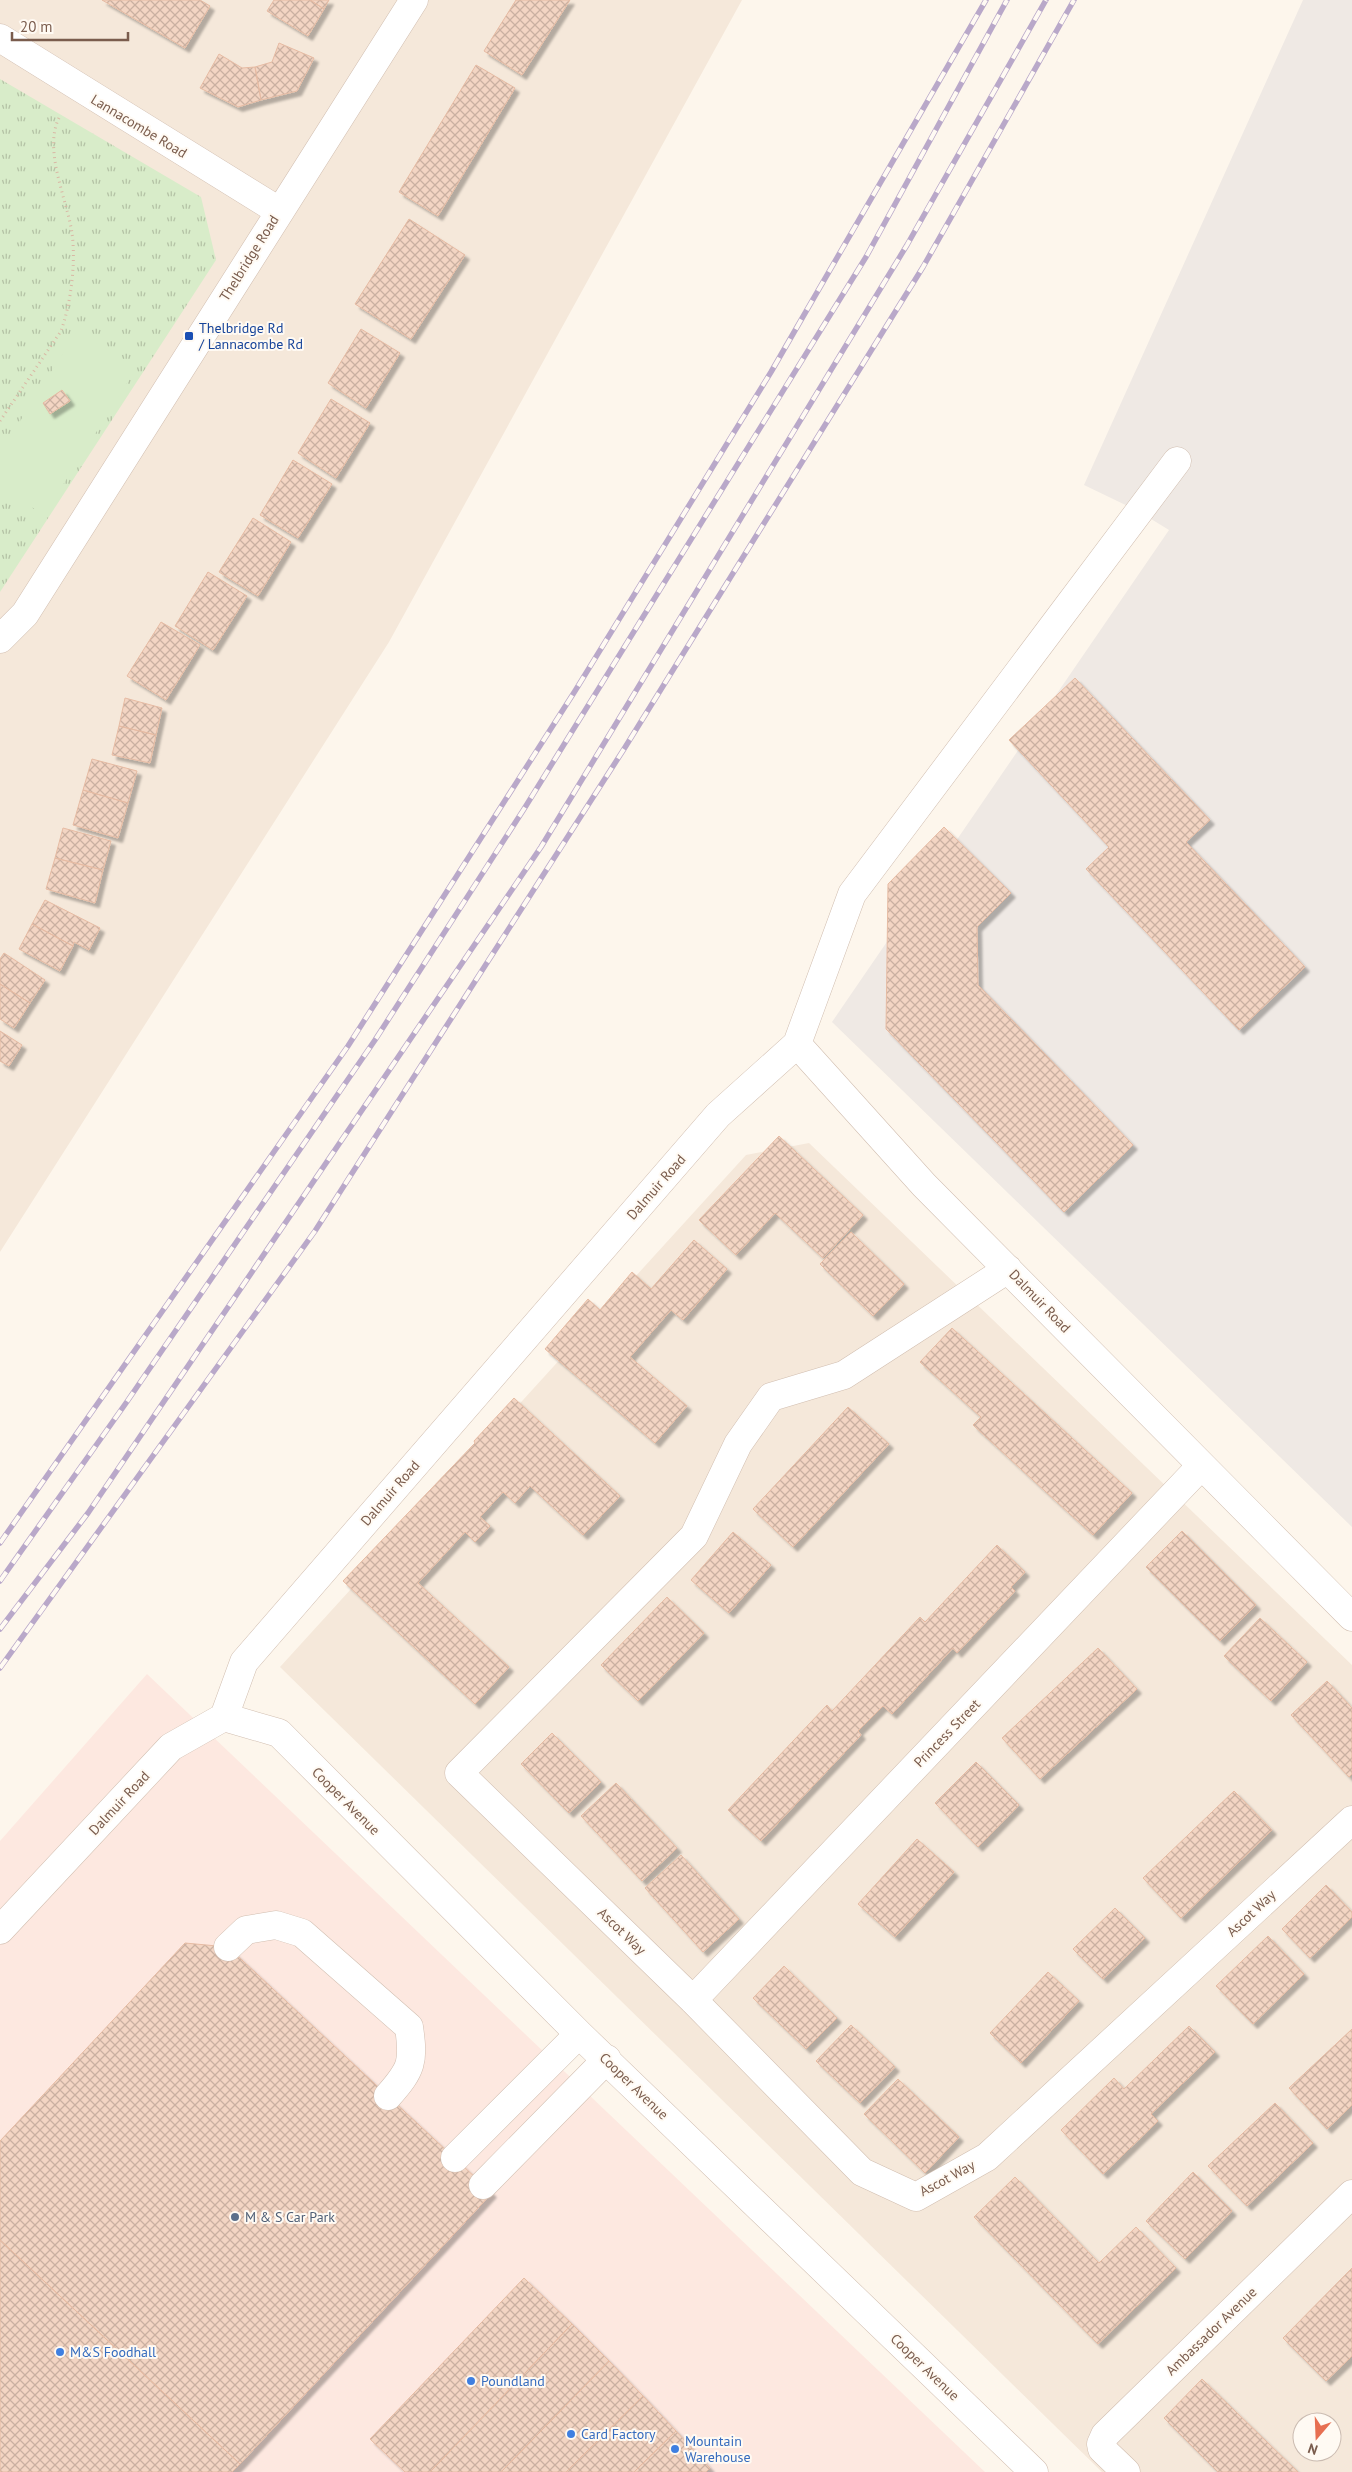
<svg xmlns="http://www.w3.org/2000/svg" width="1352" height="2472" viewBox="0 0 1352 2472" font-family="'PT Sans',sans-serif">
	<defs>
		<pattern id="park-tufts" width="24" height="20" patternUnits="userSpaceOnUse" patternTransform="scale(1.25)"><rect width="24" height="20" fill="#d8ecc9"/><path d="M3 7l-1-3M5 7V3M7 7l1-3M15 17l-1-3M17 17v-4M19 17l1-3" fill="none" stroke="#b4c2a5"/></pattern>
		<pattern id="building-cross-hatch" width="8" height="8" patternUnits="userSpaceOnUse" patternTransform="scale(1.25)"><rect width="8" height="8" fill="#f3d5c3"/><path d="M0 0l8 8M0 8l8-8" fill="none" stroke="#cab0a1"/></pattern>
		<filter id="shadow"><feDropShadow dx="4.5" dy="4.5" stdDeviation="1" flood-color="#0004"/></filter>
	</defs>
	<rect width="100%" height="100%" fill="#fdf6ec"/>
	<path fill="#f5e8da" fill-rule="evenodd" d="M0 0H742L389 642 0 1252Z
		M809 1143 1352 1665V2472H1102L280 1667 746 1155ZM1302 2422H1332V2452H1302Z"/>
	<path fill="#fde8e0" d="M147 1674 985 2472H0V1841Z"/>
	<path fill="#efe9e4" d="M1303 0H1352V1527L832 1022 1169 530 1138 511 1084 485Z"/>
	<path fill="url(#park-tufts)" d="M0 79 201 197 216 260 0 592Z"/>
	<path fill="#d8ecc9" d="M77 331 136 369 44 515 0 487V453Z"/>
	<path fill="url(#building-cross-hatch)" stroke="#e6bba3" filter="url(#shadow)" d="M102 0H200L210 6 185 48Z
		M274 0H310L324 9 308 36 267 11Z
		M310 0H329L324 9Z
		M516 0H570L522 75 484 51Z
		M279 43 314 58 297 91 261 100 255 67 272 62Z
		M219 54 242 68 255 67 261 100 238 107 200 88Z
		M476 65 515 88 438 216 399 192Z
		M409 219 465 255 411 339 355 304Z
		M361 329 400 353 366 408 328 383Z
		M62 390 70 401 50 414 43 403Z
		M331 399 370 423 336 478 298 453Z
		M293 460 332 484 298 538 260 515Z
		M253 518 291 542 258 596 219 572Z
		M208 572 247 596 213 650 175 626Z
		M161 622 200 645 166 700 127 676Z
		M1075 678 1210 820 1186 842 1305 967 1239 1030 1086 869 1109 847 1009 740Z
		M125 698 162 708 156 735 119 726Z
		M119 726 156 735 150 763 112 755Z
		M92 759 137 771 128 803 83 790Z
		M83 790 128 803 118 838 73 825Z
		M944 827 1011 893 977 927 978 985 1133 1145 1064 1212 886 1029 888 884Z
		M63 828 111 841 103 870 55 858Z
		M55 858 103 870 95 903 46 889Z
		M45 900 100 928 89 950 74 942 73 946 32 924Z
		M32 924 73 946 60 971 19 949Z
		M4 953 45 980 30 1003 0 984V959Z
		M0 984 30 1003 14 1028 0 1019Z
		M0 1031 22 1045 9 1066 0 1061Z
		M779 1136 863 1215 823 1258 775 1213 736 1255 699 1220Z
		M851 1232 904 1284 873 1316 820 1264Z
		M694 1240 727 1269 683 1320 671 1310 630 1357 687 1406 655 1443 545 1349 588 1299 600 1310 632 1272 651 1289Z
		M952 1328 1132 1493 1093 1535 973 1425 981 1417 920 1362Z
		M514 1398 620 1496 583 1535 530 1486 515 1503 503 1492 480 1517 490 1526 475 1542 465 1532 418 1583 509 1667 475 1704 343 1581 475 1443 474 1441Z
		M848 1407 889 1444 793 1547 753 1509Z
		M1182 1531 1256 1605 1220 1641 1146 1567Z
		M733 1532 771 1565 729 1613 691 1580Z
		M997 1545 1025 1572 1011 1587 1015 1591 957 1653 953 1648 892 1714 883 1706 858 1731 861 1735 761 1841 728 1810 827 1705 832 1711 920 1617 925 1622Z
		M667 1597 704 1633 638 1701 601 1665Z
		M1260 1618 1307 1662 1271 1701 1224 1656Z
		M1098 1648 1137 1689 1040 1779 1002 1738Z
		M1327 1681 1352 1708V1774L1349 1777 1291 1715Z
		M552 1733 601 1782 569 1813 521 1764Z
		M976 1762 1019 1805 978 1847 935 1803Z
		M616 1783 677 1848 642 1881 581 1816Z
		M1234 1791 1272 1830 1181 1918 1143 1878Z
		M917 1839 954 1872 895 1937 858 1904Z
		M681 1855 739 1919 703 1952 645 1888Z
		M1326 1885 1352 1912V1917L1310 1958 1282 1929Z
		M1115 1908 1145 1938 1103 1979 1073 1949Z
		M1268 1936 1304 1974 1253 2024 1216 1986Z
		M185 1943 228 1947 492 2193 240 2464 0 2240V2141Z
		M784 1966 837 2018 806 2049 753 1998Z
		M1048 1972 1079 2001 1021 2063 990 2033Z
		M851 2025 895 2067 860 2103 816 2061Z
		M1189 2026 1215 2052 1151 2114 1158 2121 1103 2174 1061 2130 1114 2078 1124 2089Z
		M1352 2029V2105L1327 2129 1289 2088Z
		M898 2079 959 2137 925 2173 864 2114Z
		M1275 2103 1313 2143 1247 2206 1208 2166Z
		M1193 2172 1232 2211 1185 2259 1146 2221Z
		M1015 2177 1099 2263 1136 2227 1176 2268 1098 2344 974 2217Z
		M0 2240 240 2464 232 2472H0Z
		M1352 2268V2356L1326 2381 1283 2338Z
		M524 2278 572 2324 430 2472H405L370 2439Z
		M572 2324 609 2361 501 2472H430Z
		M609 2361 643 2396 566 2472H501Z
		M1202 2379 1298 2472H1218L1164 2418Z
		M643 2396 676 2431 634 2472H566Z
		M676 2431 710 2468 706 2472H634Z"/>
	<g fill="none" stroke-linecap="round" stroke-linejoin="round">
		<defs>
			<path id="minor" d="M0 38 279 211
				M0 639 25 614 414 0
				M797 1044 852 894 1177 461
				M1008 1269 844 1375 771 1397 738 1444 694 1536 459 1773 693 2000 862 2172 916 2197 987 2157 1352 1820
				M224 1717 279 1733 579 2034 1034 2472
				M0 1930 171 1747 224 1717 244 1662 718 1115 797 1044 924 1185 1352 1617
				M228 1947 246 1930 276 1925 302 1933 409 2027C414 2062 412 2069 388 2096
				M693 2000 1201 1466
				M455 2158 579 2034
				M483 2185 607 2059
				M1126 2472 1102 2449 1101 2444 1105 2435 1352 2194"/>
		</defs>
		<use href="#minor" stroke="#d1beb0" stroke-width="29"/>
		<path stroke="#d9b8a5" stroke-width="3" stroke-dasharray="1 4" stroke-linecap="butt" d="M0 421 61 331C71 303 76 263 72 233 67 199 42 148 60 116"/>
		<use href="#minor" stroke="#fff" stroke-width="28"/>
		<defs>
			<path id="rail" d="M0 1543 348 1046 575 691 771 372 986 0
				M0 1581 126 1403 375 1040 524 809 866 257 1007 0
				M0 1629 88 1513 541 847 907 245 1046 0
				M0 1668 315 1231 624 749 923 267 1074 0"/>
		</defs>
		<use href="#rail" stroke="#b9a8c9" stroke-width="5.5"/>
		<use href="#rail" stroke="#fffaf3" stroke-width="4" stroke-dasharray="11" stroke-linecap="butt"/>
	</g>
	<rect fill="#1a4fb4" stroke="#fffaf3" stroke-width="2" x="184" y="331" width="10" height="10" rx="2.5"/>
	<circle fill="#5c6f8a" stroke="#fffaf3" stroke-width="2" cx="235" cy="2217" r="5"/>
	<g fill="#3f7fe0" stroke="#fffaf3" stroke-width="2">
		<circle cx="60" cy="2352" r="5"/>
		<circle cx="471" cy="2381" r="5"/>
		<circle cx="571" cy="2434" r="5"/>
		<circle cx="675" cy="2449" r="5"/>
	</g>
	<g text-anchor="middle" stroke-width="4" stroke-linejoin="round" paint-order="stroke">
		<g font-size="14" fill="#7a5c4d" stroke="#fffaf3">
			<text transform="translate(139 126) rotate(31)" y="5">Lannacombe Road</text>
			<text transform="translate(249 258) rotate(-58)" y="5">Thelbridge Road</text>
			<text transform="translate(656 1187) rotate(-49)" y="5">Dalmuir Road</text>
			<text transform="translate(1040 1301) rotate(46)" y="5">Dalmuir Road</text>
			<text transform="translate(390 1493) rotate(-49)" y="5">Dalmuir Road</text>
			<text transform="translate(947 1733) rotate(-46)" y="5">Princess Street</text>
			<text transform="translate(346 1801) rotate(45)" y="5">Cooper Avenue</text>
			<text transform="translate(119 1803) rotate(-47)" y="5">Dalmuir Road</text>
			<text transform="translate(1251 1913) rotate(-43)" y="5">Ascot Way</text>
			<text transform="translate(622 1931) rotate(44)" y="5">Ascot Way</text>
			<text transform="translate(634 2086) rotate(44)" y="5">Cooper Avenue</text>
			<text transform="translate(947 2178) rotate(-28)" y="5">Ascot Way</text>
			<text transform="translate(1211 2331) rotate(-44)" y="5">Ambassador Avenue</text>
			<text transform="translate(925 2367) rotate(44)" y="5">Cooper Avenue</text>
		</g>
		<g font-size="14" fill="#164399" stroke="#fffaf3" text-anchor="start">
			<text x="199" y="333">Thelbridge Rd<tspan x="199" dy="16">/ Lannacombe Rd</tspan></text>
		</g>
		<g font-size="14" fill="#4e5e75" stroke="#fffaf3" text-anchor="start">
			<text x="245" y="2222">M &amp; S Car Park</text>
		</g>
		<g font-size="14" fill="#366cbe" stroke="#fffaf3" text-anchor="start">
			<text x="70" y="2357">M&amp;S Foodhall</text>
			<text x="481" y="2386">Poundland</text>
			<text x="581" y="2439">Card Factory</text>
			<text x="685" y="2446">Mountain<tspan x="685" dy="16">Warehouse</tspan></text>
		</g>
	</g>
	<g transform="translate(1317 2437) rotate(199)"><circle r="24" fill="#fffaf3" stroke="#cabbb1"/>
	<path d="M0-4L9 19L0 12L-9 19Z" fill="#e76f51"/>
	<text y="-8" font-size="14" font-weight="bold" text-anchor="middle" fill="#7a5c4d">N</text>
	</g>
	<path d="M12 32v8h116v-8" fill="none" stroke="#7a5c4d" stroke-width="2.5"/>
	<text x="20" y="32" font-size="15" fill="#7a5c4d" stroke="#fffaf3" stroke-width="4" paint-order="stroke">20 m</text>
</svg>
